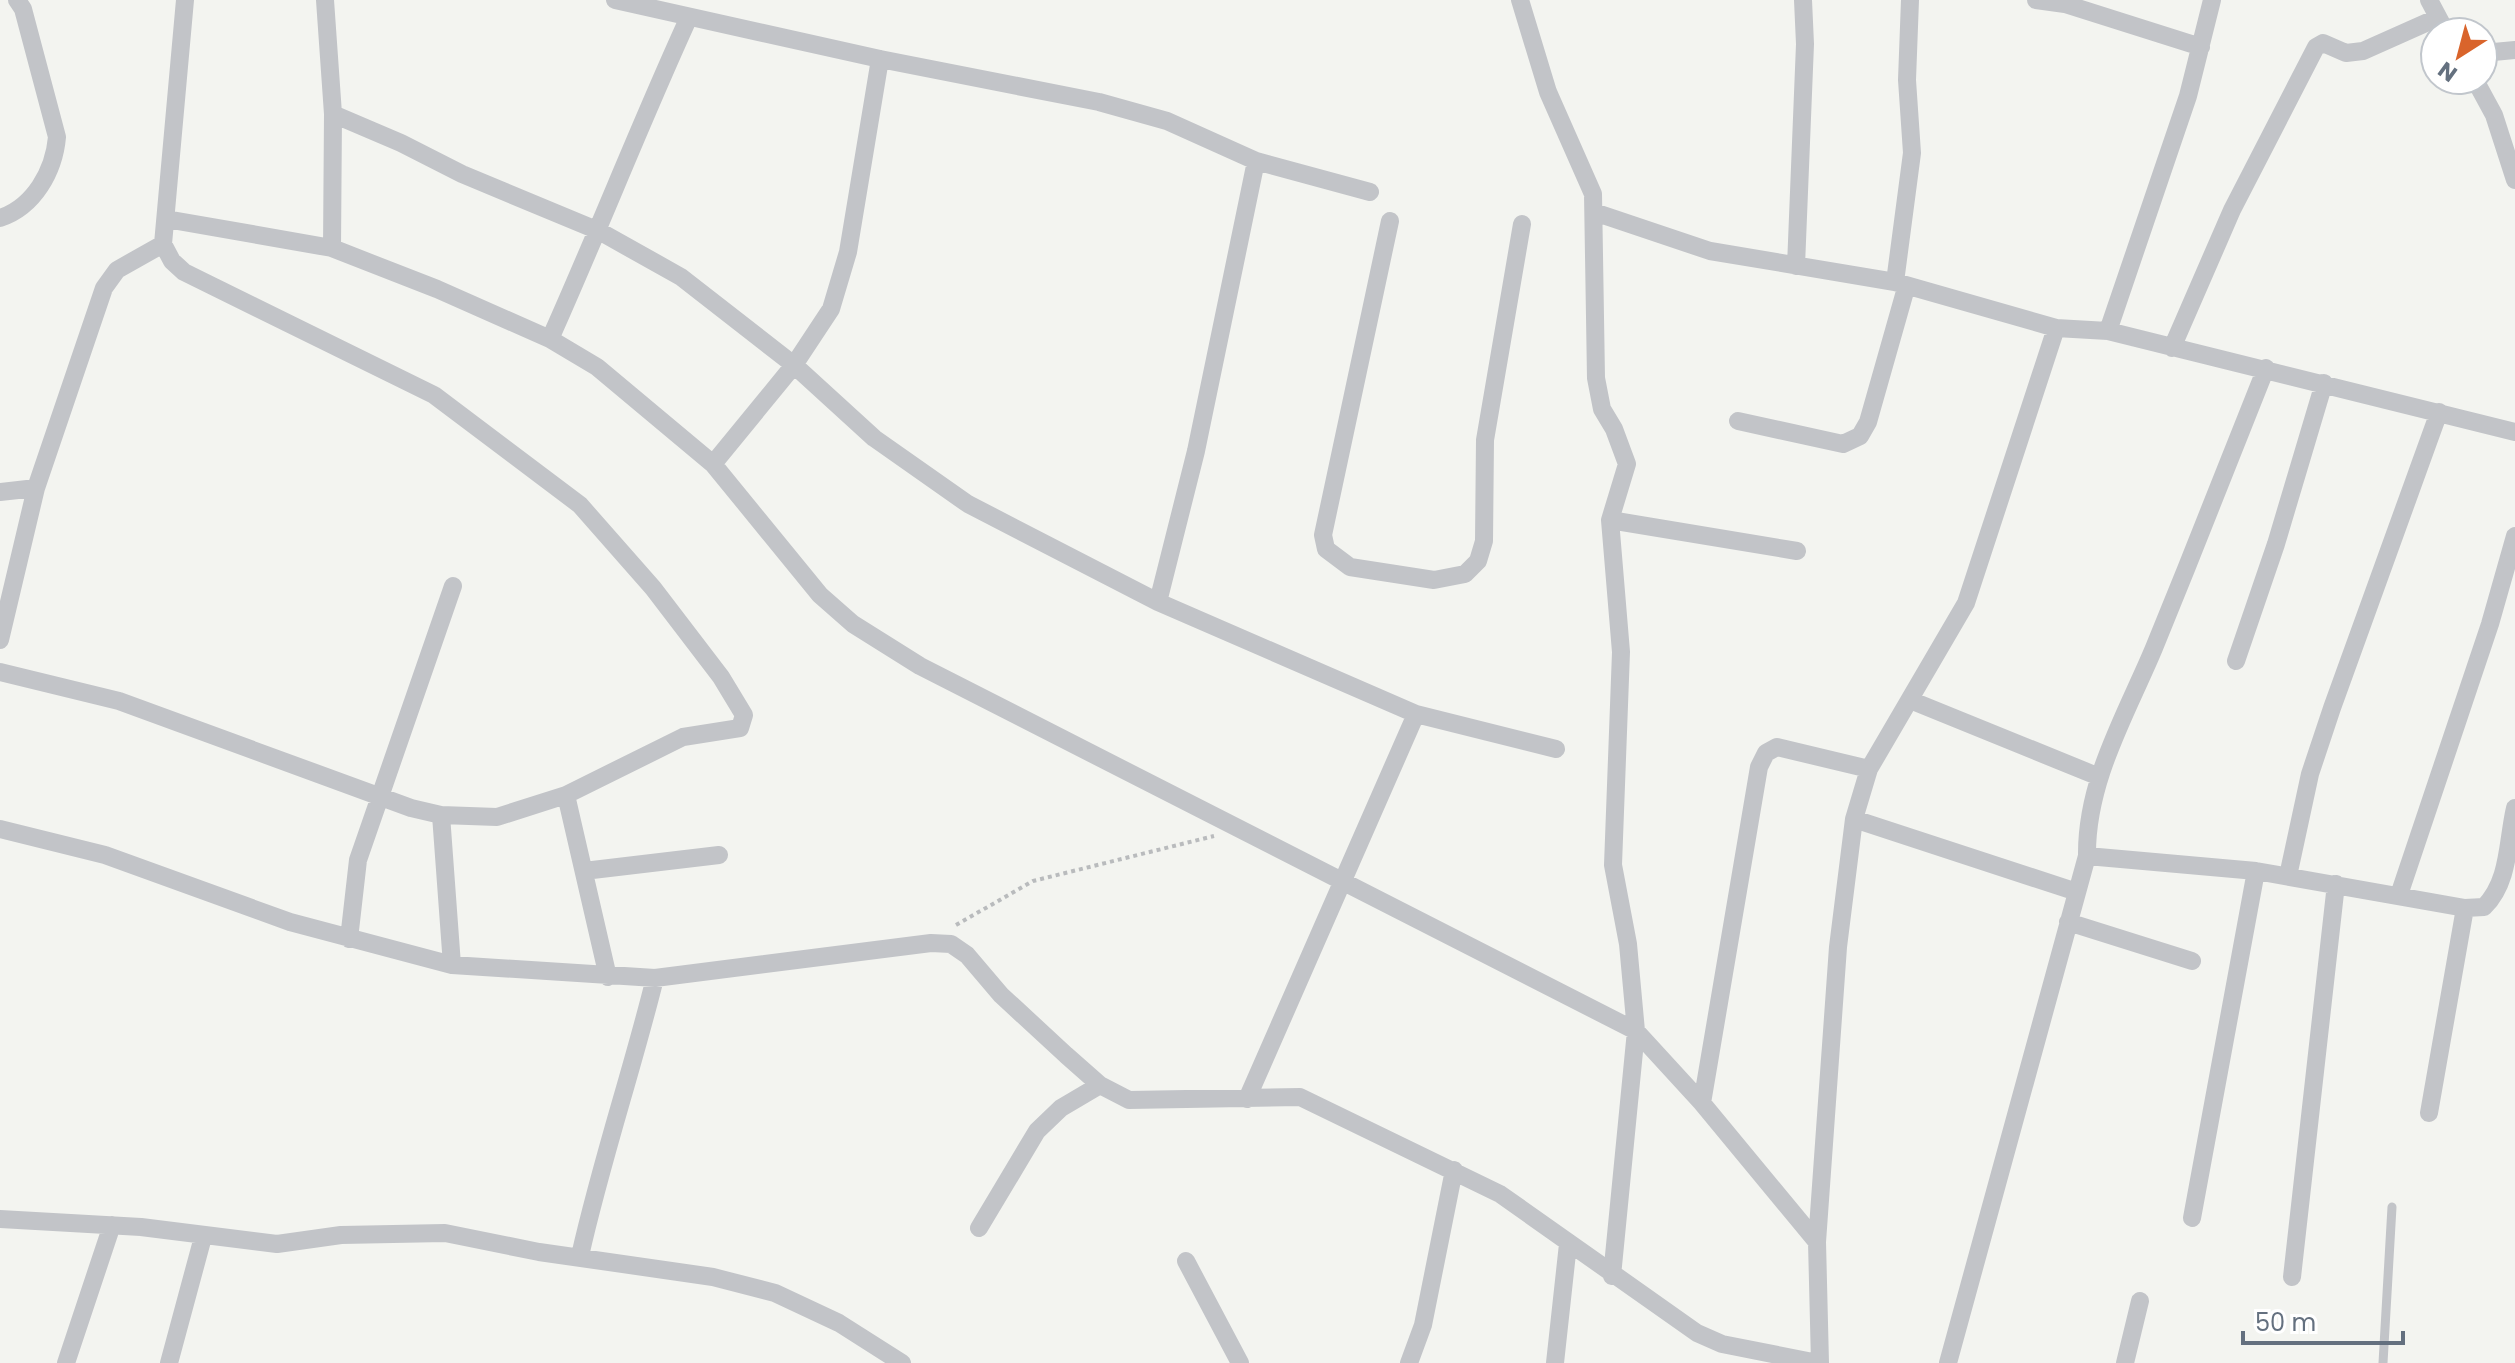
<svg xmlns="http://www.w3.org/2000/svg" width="2515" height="1363" viewBox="0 0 2515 1363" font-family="Poppins,sans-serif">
	<rect width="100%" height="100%" fill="#f3f4f0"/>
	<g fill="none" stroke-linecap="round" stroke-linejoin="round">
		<path stroke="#b9bbbd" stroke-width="4" stroke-dasharray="4 4" stroke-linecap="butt" d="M956 925 1033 881 1214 836"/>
		<path stroke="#c2c4c8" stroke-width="9" d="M2383 1363 2392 1207"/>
		<path stroke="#c2c4c8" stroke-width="18" d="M185 0 163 244 172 261 184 272 434 395 580 505 653 588 721 677 744 715 740 728 683 737 566 795 497 817 441 815
			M325 0 333 114
			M615 0 880 59 1099 102 1167 121 1256 161 1370 192
			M1520 0 1548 92 1593 194 1596 378 1602 409 1614 429 1627 464 1610 520 1621 652 1613 865 1628 944 1636 1031 1612 1276
			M2036 0 2065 4 2201 47
			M2429 0 2446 32
			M2483 53 2515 50
			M2475 80 2494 115 2515 180
			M1594 212 1710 251 1895 282 2056 328 2108 331 2515 432
			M0 218C34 207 54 171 57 137L23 9 17 0
			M166 219 332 248 437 289 550 339 597 367 713 464 820 595 853 624 920 666 1636 1031 1702 1103 1817 1242 1820 1363
			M1390 221 1323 535 1326 549 1350 567 1434 580 1465 574 1478 561 1484 541 1485 440 1522 224
			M332 248 333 114 401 143 462 174 599 231 681 277 794 365 874 438 968 504 1158 602 1416 714 1556 749
			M1796 266 1805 44 1803 0
			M1895 282 1912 153 1907 80 1910 0
			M2108 331 2188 96 2212 0
			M550 339C598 232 640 124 689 17
			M2172 348 2232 210 2316 47 2323 43 2346 53 2363 51 2437 18
			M1738 421 1843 444 1860 436 1868 422 1906 288
			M713 464 794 365 831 309 848 252 880 59
			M0 492 36 488
			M1610 520 1797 551
			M1158 602 1196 451 1256 161
			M0 640 36 488 104 288 117 270 163 244
			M2236 661 2276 544 2324 383
			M0 672 119 701 411 808 441 815 452 965
			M1910 700 2097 776
			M566 795 608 977
			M1854 819 2077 892
			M0 829 105 855 290 922 452 965 655 978 931 943 951 944 967 955 1001 995 1066 1055 1100 1085 1129 1100 1300 1097 1500 1194 1697 1333 1722 1344 1818 1363
			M2087 856 2256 871 2465 908 2484 907C2510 881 2507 842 2515 808
			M584 871 719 855
			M2288 876 2310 774 2332 708 2439 412
			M2399 895 2490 624 2515 536
			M2068 922 2192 961
			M349 939 358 860 453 586
			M1247 1099 1416 714
			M1702 1103 1759 767 1766 753 1777 747 1869 769
			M2429 1113 2465 908
			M2192 1218 2256 871
			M0 1219 141 1227 277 1244 341 1235 445 1233 539 1252 713 1277 775 1293 839 1323 902 1363
			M979 1228 1037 1131 1061 1108 1100 1085
			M1817 1242 1838 947 1854 819 1869 769 1966 603 2056 328
			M580 1256C601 1162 632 1071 655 978
			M1186 1261 1240 1363
			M2292 1277 2336 884
			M66 1363 112 1225
			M169 1363 203 1237
			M1409 1363 1423 1325 1454 1170
			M1555 1363 1568 1244
			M1948 1363 2087 856C2086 781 2126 715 2154 648 2192 555 2229 462 2266 368
			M2125 1363 2140 1301"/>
	</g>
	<g transform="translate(2459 56) rotate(216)"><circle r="38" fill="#ffffff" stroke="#c1c6cc" stroke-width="2"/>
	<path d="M0-6L14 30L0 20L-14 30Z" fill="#d9642b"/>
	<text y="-12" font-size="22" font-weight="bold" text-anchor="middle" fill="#64707f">N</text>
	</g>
	<path d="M2243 1331v12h160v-12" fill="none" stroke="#64707f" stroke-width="4"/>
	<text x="2255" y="1331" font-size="24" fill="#64707f" stroke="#ffffff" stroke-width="6" paint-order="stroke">50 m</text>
</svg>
